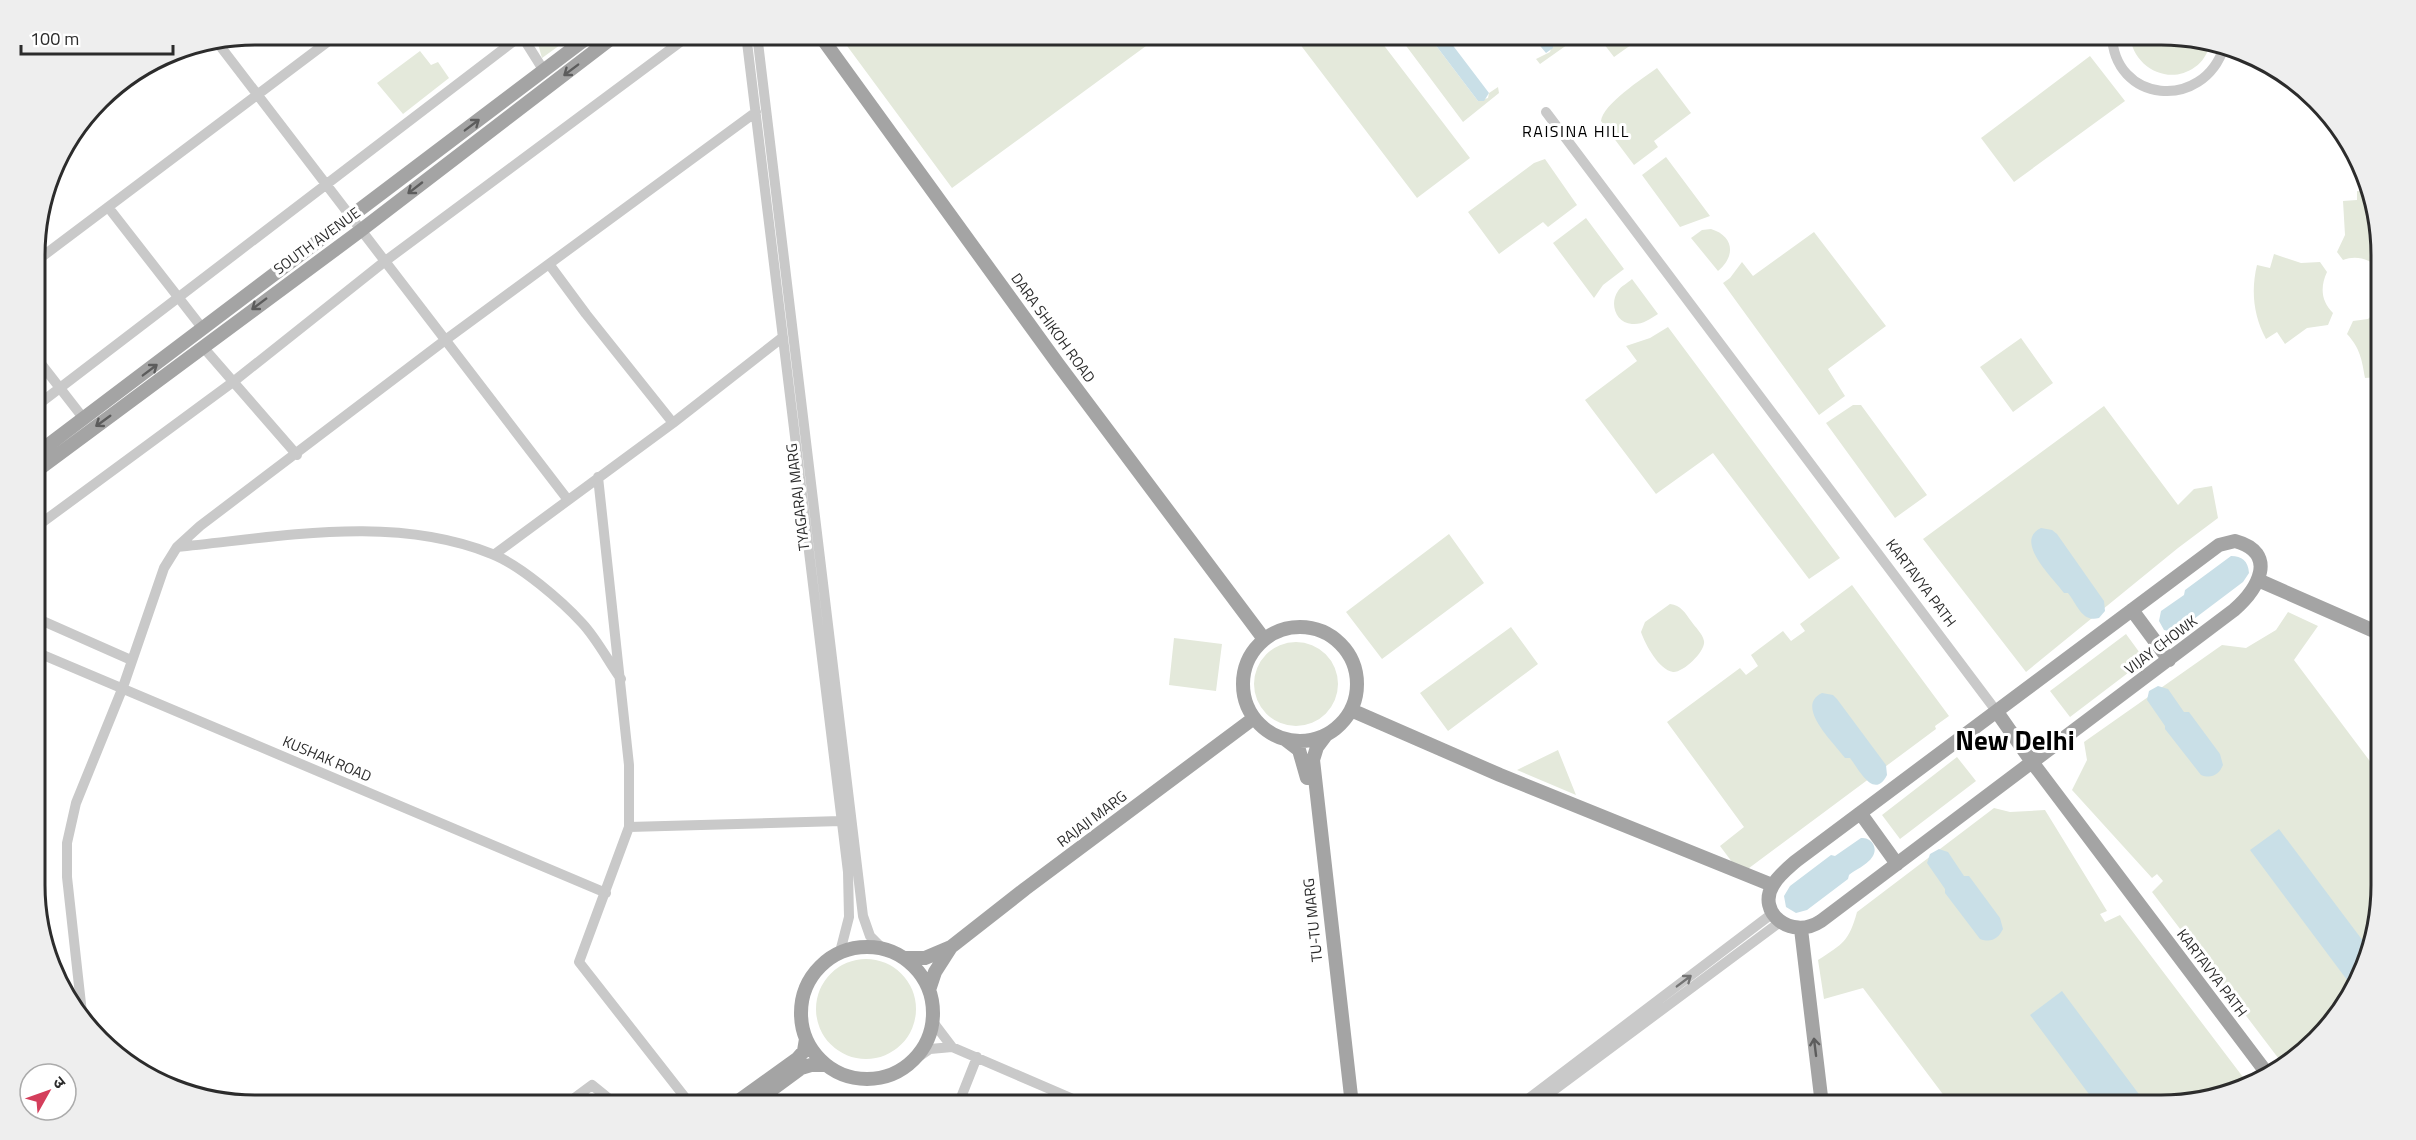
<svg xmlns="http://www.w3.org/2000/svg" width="2416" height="1140" viewBox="0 0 2416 1140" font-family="'Titillium Web','Noto Sans Devanagari',sans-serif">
	<rect width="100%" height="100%" fill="#fff"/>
	<path fill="#e4e9db" d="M541 35H574L542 58 538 44Z
		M839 35H1161L952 188Z
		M1293 35H1376L1470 158 1417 198Z
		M1398 35H1428L1478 101 1488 98 1489 93 1498 87 1499 93 1463 122Z
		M1547 35H1581L1540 64 1536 59 1550 52 1553 43Z
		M1597 35H1645L1614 57Z
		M2130 35H2161L2211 44C2207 53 2203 62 2195 67 2168 87 2132 66 2130 35Z
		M420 51 431 65 438 62 449 78 403 114 377 83Z
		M2090 56 2125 101 2014 182 1981 138Z
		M1657 68 1691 113 1654 141 1658 147 1634 165 1601 121C1603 104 1642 79 1657 68Z
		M1666 157 1710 216 1680 227 1642 175Z
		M1545 159 1577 205 1548 227 1543 222 1499 254 1468 212 1534 163Z
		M2357 191 2371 193 2380 227V270C2370 259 2357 255 2343 260L2337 252 2345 235 2343 201 2357 200Z
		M1586 218 1624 269 1603 285 1594 298 1553 243Z
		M1711 229C1734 236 1736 256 1718 271L1691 238 1702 230Z
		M1814 232 1886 326 1828 369 1845 396 1819 415 1723 283 1730 278 1742 262 1753 276Z
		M2274 254 2301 263 2320 262 2327 272C2320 287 2321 301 2333 313L2328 325 2307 328 2285 344 2277 332 2266 339C2253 315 2251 290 2257 265L2270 268Z
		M1632 279 1658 314C1650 319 1642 325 1632 324 1616 323 1609 304 1618 291 1621 286 1628 283 1632 279Z
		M2380 308V383L2378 377 2365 378C2362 360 2360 348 2347 334L2353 321 2368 319Z
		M1668 327 1840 558 1809 579 1713 453 1656 494 1585 400 1637 361 1626 346 1650 338Z
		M2021 338 2053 383 2013 412 1980 367Z
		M1853 405H1861L1927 495 1895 518 1826 423Z
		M2104 406 2178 505 2194 489 2212 486 2218 518 2178 548 2026 672 1923 539Z
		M1449 534 1484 583 1382 659 1346 612Z
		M1852 585 1949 716 1935 726 1936 729 1741 874 1720 846 1744 827 1667 722 1740 668 1746 675 1758 666 1751 655 1783 631 1791 641 1805 631 1800 624Z
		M1670 604C1681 605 1685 613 1691 621 1695 627 1703 634 1704 641 1706 651 1683 673 1673 672 1659 670 1645 644 1641 632L1645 622Z
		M2288 612 2318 626 2294 660 2381 776V885L2365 970 2327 1030 2285 1067 2152 892 2163 881 2157 874 2152 878 2072 790 2087 760 2084 742 2222 645 2246 648 2276 630Z
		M1511 627 1538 664 1448 731 1420 693Z
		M2126 634 2145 660 2070 717 2050 691Z
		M1174 638 1222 644 1216 691 1169 685Z
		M1254 684a42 42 0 1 1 84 0a42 42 0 1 1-84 0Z
		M1558 750 1576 795 1517 770Z
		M1957 757 1976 781 1900 839 1882 815Z
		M1994 808 2010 812 2045 810 2107 911 2100 914 2105 922 2120 915 2249 1085 2232 1094 2175 1105H1951L1863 988 1824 999 1818 960C1843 944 1849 941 1857 912Z
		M816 1009a50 50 0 1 1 100 0a50 50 0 1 1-100 0Z"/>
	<path fill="#c9dfe7" d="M1428 35H1445L1489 93 1484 101H1478Z
		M1531 35H1547L1553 43V48L1546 53Z
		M2041 528 2052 530 2057 534 2104 601 2105 611 2099 618C2082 623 2077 604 2068 593H2064C2053 578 2013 541 2041 528Z
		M2231 556C2242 556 2248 561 2249 573L2243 582 2178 631 2173 632 2164 630 2159 621 2161 611 2184 595 2185 590Z
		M2158 686 2168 689 2184 712H2189L2220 754 2223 765C2219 775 2211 779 2201 775L2165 729V726L2147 700 2149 691Z
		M1822 693 1833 695 1837 699 1886 765 1887 775C1874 801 1858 768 1850 758H1845C1834 743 1794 706 1822 693Z
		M2279 829 2369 949 2365 970 2353 988 2250 850Z
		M1861 838C1866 838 1870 839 1873 844 1881 859 1858 868 1849 875L1848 879 1807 910 1796 913 1786 907 1784 896 1790 886 1831 855 1835 856Z
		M1939 849 1948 852 1964 876H1969L2000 918 2003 929C1998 939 1991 943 1980 939L1945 893V889L1927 863 1930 854Z
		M2062 991 2147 1105H2097L2030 1015Z"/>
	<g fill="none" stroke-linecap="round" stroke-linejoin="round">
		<path stroke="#c9c9c9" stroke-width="10" d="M746 34 848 872 849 917 840 952
			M757 34 863 916 870 936 883 949
			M2112 34C2113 103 2203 112 2224 47
			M522 36 544 71
			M217 42 568 500
			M1546 112 1997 712
			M108 207 203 329
			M35 262 338 34
			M549 264 586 314 673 423
			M203 347 297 455
			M35 356 84 419
			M35 407 523 34
			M598 477 629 765V827L579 962 691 1105
			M36 527 233 382 384 262 691 34
			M177 547C281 537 393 514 492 554 520 565 562 601 582 623 597 639 608 661 621 679
			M495 554 673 423 783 337
			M36 618 131 660
			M36 652 606 893
			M629 827 841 821
			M83 1022 67 877V843L76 803 123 687 164 568 177 547 200 526 444 341 756 112
			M933 1022 952 1047
			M917 1058 930 1049 952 1047 1087 1105
			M565 1105 592 1085 613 1102 609 1105
			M958 1105 977 1057
			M1520 1105 1773 913
			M1534 1105 1780 922"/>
		<path stroke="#a4a4a4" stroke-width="14" d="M819 34 1058 364 1264 639
			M35 455 592 34
			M35 472 360 231 617 34
			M2235 541C2279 553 2258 589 2234 610L1821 921C1791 941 1756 912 1773 885 1778 876 1788 868 1796 861L2219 545Z
			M2258 580 2381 634
			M2132 610 2169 660
			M1243 684a57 57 0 1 1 114 0a57 57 0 1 1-114 0Z
			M1351 710 1500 775 1772 885
			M1997 712 2032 762 2269 1076
			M1326 735 1317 747 1313 760 1352 1105
			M1286 740 1299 750 1307 778
			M1861 814 1897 864
			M1801 929 1822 1105
			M801 1013a66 66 0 1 1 132 0a66 66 0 1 1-132 0Z
			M904 958H925L951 947 1025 889 1254 718
			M929 990 935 972 951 947
			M733 1105 797 1059 804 1051 806 1039
			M751 1105 801 1068 811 1065H825"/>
	</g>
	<defs><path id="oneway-shaft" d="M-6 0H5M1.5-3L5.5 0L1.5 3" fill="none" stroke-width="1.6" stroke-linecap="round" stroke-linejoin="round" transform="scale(1.5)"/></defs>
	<g stroke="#5c5c5c">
		<use href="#oneway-shaft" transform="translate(571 70) rotate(143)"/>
		<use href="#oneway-shaft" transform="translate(472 125) rotate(-37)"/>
		<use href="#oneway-shaft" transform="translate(415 188) rotate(142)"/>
		<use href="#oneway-shaft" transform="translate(259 304) rotate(143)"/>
		<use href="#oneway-shaft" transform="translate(150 370) rotate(-37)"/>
		<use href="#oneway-shaft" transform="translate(103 421) rotate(144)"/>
		<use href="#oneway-shaft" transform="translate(1815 1047) rotate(-97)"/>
	</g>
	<use stroke="#737373" href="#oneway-shaft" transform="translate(1684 981) rotate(-37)"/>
	<g text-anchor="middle" stroke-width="6" stroke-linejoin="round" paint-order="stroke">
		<g font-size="15" fill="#2c2c2c" stroke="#fff">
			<text transform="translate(317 241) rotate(-36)" y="5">SOUTH AVENUE</text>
			<text transform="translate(1053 328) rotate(54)" y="5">DARA SHIKOH ROAD</text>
			<text transform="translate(798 497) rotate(-97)" y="5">TYAGARAJ MARG</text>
			<text transform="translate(1921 583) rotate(53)" y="5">KARTAVYA PATH</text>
			<text transform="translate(2161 645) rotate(-37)" y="5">VIJAY CHOWK</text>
			<text transform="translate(327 759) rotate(23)" y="5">KUSHAK ROAD</text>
			<text transform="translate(1092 819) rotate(-37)" y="5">RAJAJI MARG</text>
			<text transform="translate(1313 920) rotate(-96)" y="5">TU-TU MARG</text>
			<text transform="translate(2212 973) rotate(53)" y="5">KARTAVYA PATH</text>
		</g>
		<g font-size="16" letter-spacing="1.5" fill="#000" stroke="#fff">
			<text x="1576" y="137">RAISINA HILL</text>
		</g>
		<g font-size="27" font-weight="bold" fill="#000" stroke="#fff">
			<text x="2015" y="750">New Delhi</text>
		</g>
	</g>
	<path d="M0 0H2416V1140H0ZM255 45H2161A210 210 0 0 1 2371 255V885A210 210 0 0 1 2161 1095H255A210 210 0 0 1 45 885V255A210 210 0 0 1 255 45Z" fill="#eee" fill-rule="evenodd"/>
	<path fill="none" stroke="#2c2c2c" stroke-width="3" d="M255 45H2161A210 210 0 0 1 2371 255V885A210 210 0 0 1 2161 1095H255A210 210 0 0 1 45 885V255A210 210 0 0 1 255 45Z"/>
	<g transform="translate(48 1092) rotate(50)"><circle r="28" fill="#ffffff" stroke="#ababab" stroke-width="1.5"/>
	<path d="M0-4.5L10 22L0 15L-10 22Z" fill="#d43e5b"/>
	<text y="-9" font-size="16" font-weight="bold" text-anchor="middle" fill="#2c2c2c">उ</text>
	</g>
	<path d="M21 45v9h152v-9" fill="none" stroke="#2c2c2c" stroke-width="3"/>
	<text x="30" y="45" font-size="18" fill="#2c2c2c" stroke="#ffffff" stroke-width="4.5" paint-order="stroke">100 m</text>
</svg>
